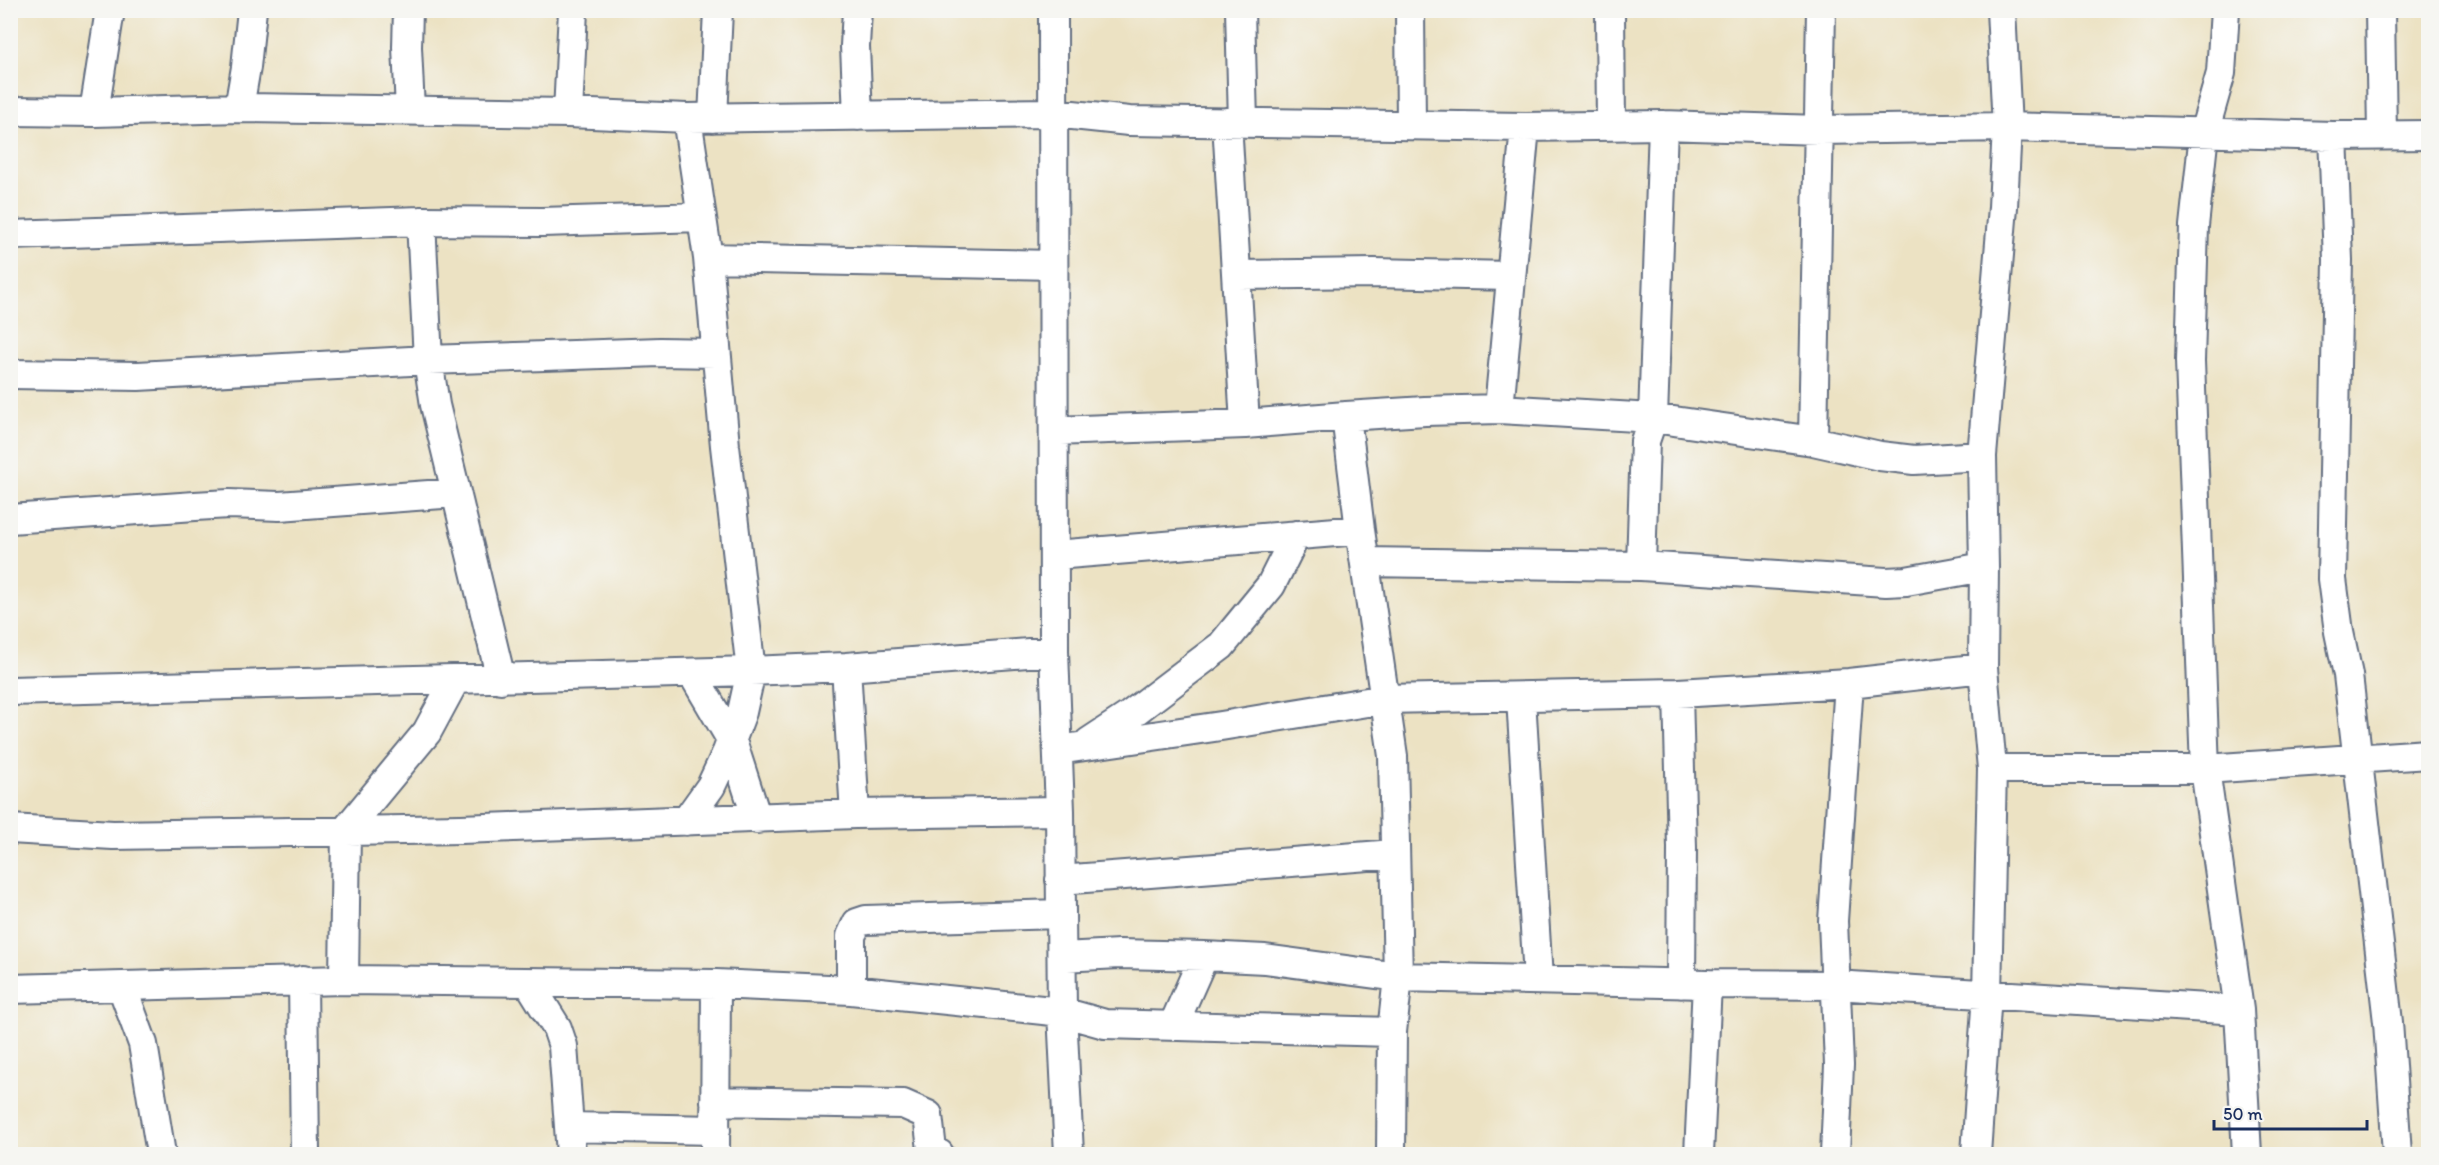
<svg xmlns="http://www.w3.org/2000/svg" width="2439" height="1165" viewBox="0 0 2439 1165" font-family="Itim,sans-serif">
	<rect width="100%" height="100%" fill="#f6f6f2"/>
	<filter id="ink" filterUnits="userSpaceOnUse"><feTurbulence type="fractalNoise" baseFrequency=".0167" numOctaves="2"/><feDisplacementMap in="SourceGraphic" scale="12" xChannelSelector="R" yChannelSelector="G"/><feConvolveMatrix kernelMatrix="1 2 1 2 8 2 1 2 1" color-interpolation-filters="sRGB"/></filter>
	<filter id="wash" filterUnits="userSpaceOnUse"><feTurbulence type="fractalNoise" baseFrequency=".008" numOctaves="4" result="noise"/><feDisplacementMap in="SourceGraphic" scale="24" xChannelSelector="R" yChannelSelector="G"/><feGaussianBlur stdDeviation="1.35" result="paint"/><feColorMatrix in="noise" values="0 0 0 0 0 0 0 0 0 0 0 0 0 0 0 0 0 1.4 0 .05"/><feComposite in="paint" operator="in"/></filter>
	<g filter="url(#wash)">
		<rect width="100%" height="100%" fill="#ece2c3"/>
	</g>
	<g filter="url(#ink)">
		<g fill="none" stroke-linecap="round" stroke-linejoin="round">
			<defs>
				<path id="minor" d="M408 10 407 47 410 110
					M857 10 855 46 858 116
					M1053 10 1054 651 1060 811 1062 1012 1069 1154
					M1240 10 1243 122
					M1410 10 1411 124
					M1610 10 1611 125
					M2225 10 2221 73 2204 133 2194 226 2190 361 2205 769 2239 1010 2247 1154
					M2380 10 2382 135
					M239 108 246 67 252 10
					M10 111 94 112 239 108 568 113 687 118 1054 113 1129 121 1525 127 1663 125 1820 130 2007 127 2333 136 2428 135
					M94 112 110 10
					M568 113 573 10
					M713 118 718 10
					M1227 122 1245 424
					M2333 136 2338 260 2332 579 2339 632 2348 675 2388 1022 2397 1154
					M421 221 428 360 435 405 501 679
					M10 235 421 221 542 222 701 217
					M708 258 1053 265
					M1237 275 1374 273 1511 276
					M10 374 138 376 428 360 660 352 716 353
					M1499 409 1525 127
					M1054 431 1245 424 1346 416
					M1813 441 1821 10
					M10 519 195 506 229 504 279 506 456 493
					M1360 530 1393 756 1398 977 1392 1032 1391 1154
					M1055 555 1360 530 1346 416 1425 411 1499 409 1653 418 1813 441 1880 456 1914 460 1982 456
					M1365 562 1641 566 1886 582 1906 581 1984 567
					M1641 566 1645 441 1653 418 1663 125
					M846 667 855 814
					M692 673 732 741 757 819
					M10 691 751 671 846 667 1054 651
					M1678 693 1682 848 1681 984
					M1521 698 1538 979
					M1089 742 1130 715 1221 646 1271 585 1296 535
					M1058 750 1221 726 1385 699 1678 693 1849 683 1983 668
					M1992 769H2205L2428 754
					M686 821 711 786 727 752 742 712 751 671 725 446 708 258 687 118
					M10 829 113 835 461 829 855 814 1060 811
					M1060 880 1394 854
					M1062 957 1119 954 1204 956 1265 959 1398 977 1707 984 1699 1154
					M303 980 305 1154
					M344 980 346 830 427 732 455 680
					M529 983 557 1028 563 1046 571 1154
					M1707 984 1835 985 2239 1010
					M122 987 143 1044 161 1154
					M10 989 344 980 716 984 851 990 1062 1012 1105 1024 1392 1032
					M851 990V936L857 923 866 920 1061 914
					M1173 1026 1204 956
					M715 1101 903 1104 928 1115 932 1150 939 1154
					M570 1127 716 1130
					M715 1154 716 984
					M1835 1154 1839 1065 1833 921 1849 683
					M1976 1154 1987 994 1992 769 1983 668 1984 567 1982 456 2003 207 2007 127 2001 10"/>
			</defs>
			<use href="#minor" stroke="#646e81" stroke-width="32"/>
			<use href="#minor" stroke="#fff" stroke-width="28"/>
		</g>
	</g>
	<rect width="2439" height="1165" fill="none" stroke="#f6f6f2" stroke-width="36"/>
	<path d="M2214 1120v9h153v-9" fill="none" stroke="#1b2f5e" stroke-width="3"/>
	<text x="2223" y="1120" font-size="18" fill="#1b2f5e" stroke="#f6f6f2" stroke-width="4.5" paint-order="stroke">50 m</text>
</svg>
